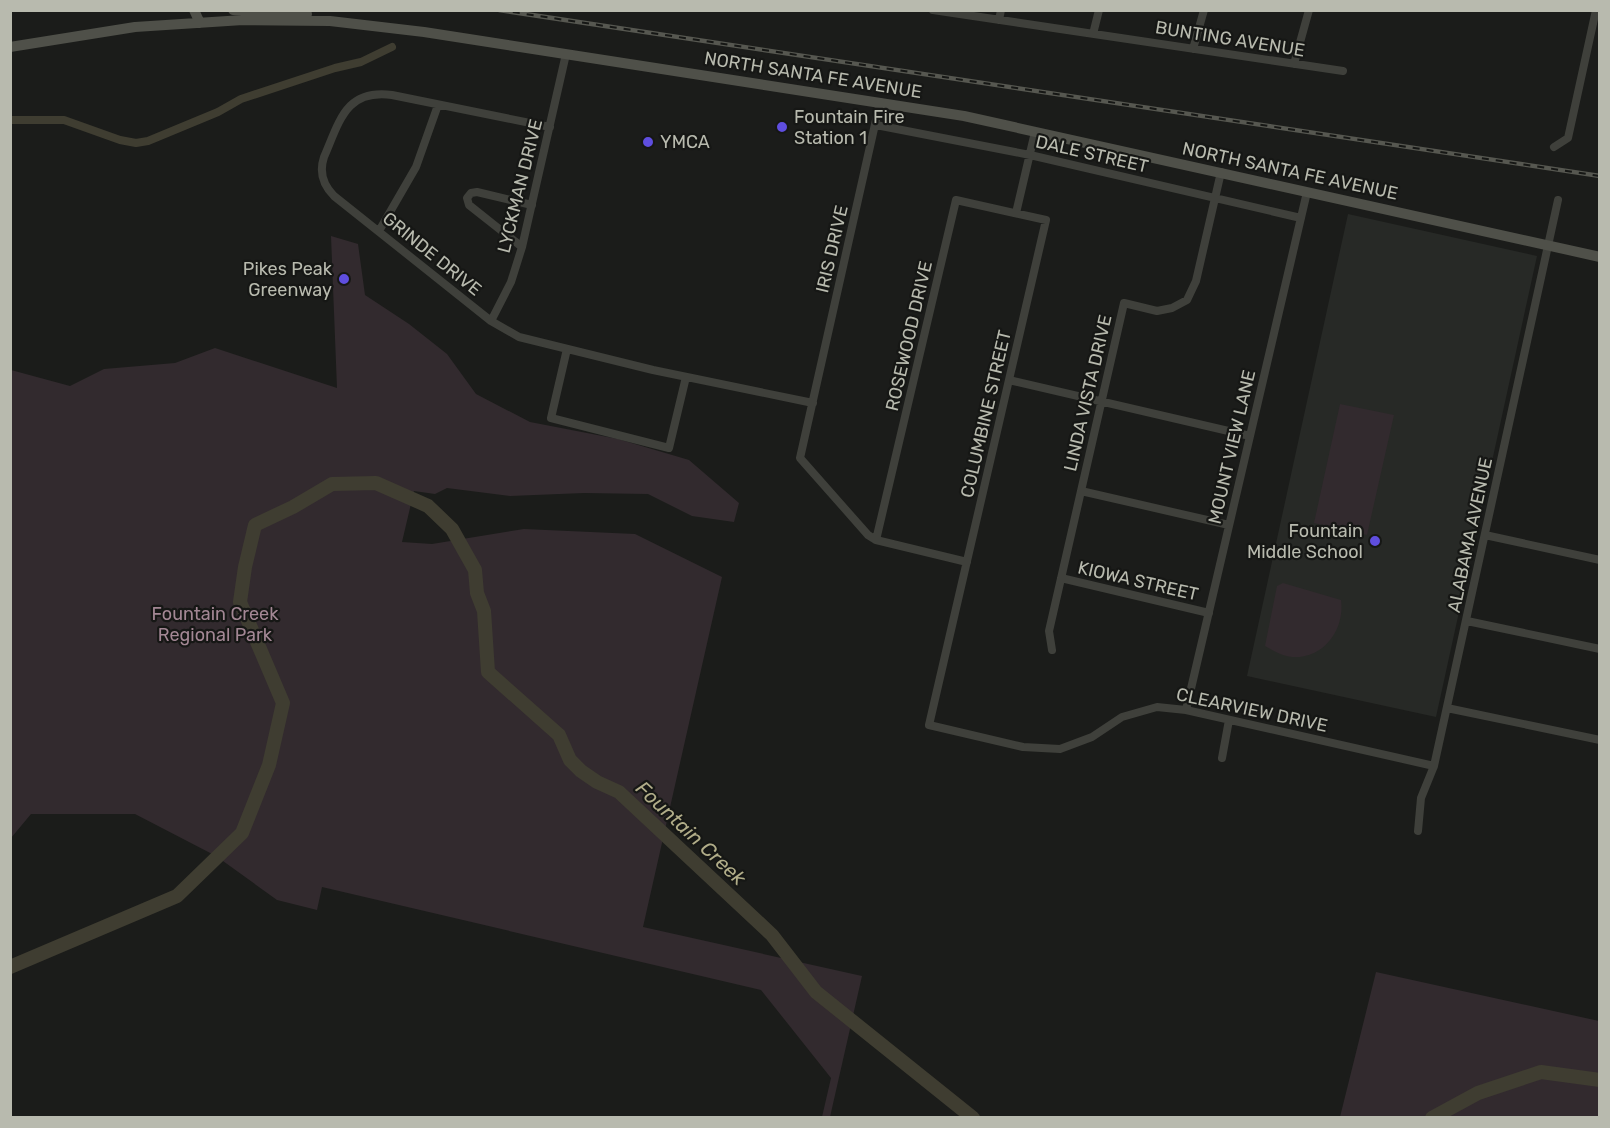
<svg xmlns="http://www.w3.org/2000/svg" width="1610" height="1128" viewBox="0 0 1610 1128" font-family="Rubik,sans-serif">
	<rect width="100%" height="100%" fill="#1b1c1a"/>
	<path fill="#272926" d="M1348 214 1537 256 1436 717 1247 676Z"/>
	<path fill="#322a2e" d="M331 236 358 244 365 295 409 324 447 354 476 394 530 422 618 439 689 460 739 503 734 522 692 516 648 494 584 493 510 496 447 488 435 494 414 491 402 542 432 544 524 529 635 534 722 577 643 927 862 976 830 1117H822L831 1078 761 990 322 887 317 910 277 900 216 856 135 814H31L11 838V370L70 386 104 369 175 363 215 348 337 388Z
		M1340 404 1394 415 1367 535 1314 523Z
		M1283 583 1341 600C1345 629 1324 659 1292 657 1281 656 1274 651 1265 646L1277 586Z
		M1376 972 1599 1021V1117H1340Z"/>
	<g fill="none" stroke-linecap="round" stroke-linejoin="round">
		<path stroke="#3f3d31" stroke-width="8" d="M10 120H64L120 140 136 143 148 141 218 112 241 99 335 68 361 62 392 47"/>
		<path stroke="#3f3d31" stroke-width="14" d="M10 967 177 896 242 833 269 765 283 703 240 602 245 567 255 525 293 507 332 484 376 483 428 506 452 529 475 570 477 593 484 611 488 672 559 735 570 760 581 771 597 782 619 792 772 935 816 992 973 1118
			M1432 1118 1478 1093 1541 1072 1600 1080"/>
		<path stroke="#3f403b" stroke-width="8" d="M933 10 1343 71
			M999 20 1001 10
			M1093 34 1099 10
			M1193 49 1204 10
			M1294 64 1309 10
			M880 102 800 458 868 535 876 540 967 562
			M876 125 1030 155 1301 218
			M550 127 392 95C346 89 340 120 324 157 319 172 323 185 334 196L491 321 519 337 653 370 813 403
			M1554 147 1568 138 1596 10
			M1016 213 1035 132
			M379 231 416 167 438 105
			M522 247 469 205 467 198 471 193 477 192 532 205
			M491 321 511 282 522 247 566 54
			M567 349 551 418 669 448 686 377
			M1009 380 1250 436
			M1081 491 1229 525
			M1485 535 1600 560
			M876 540 956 200 1046 220 929 725 1023 747 1060 749 1092 737 1122 717 1157 707 1186 710 1434 766
			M1061 578 1209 613
			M1467 621 1600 649
			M1052 650 1049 631 1124 303 1157 311 1172 308 1187 300 1196 281 1221 172
			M1447 708 1600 740
			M1186 710 1307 192
			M1222 758 1229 720
			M1418 831 1421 798 1434 766 1558 200"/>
		<path stroke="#4f5049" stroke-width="10" d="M194 10 200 23
			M233 10 307 14
			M10 47 135 27 243 20 330 21 424 32 964 116 1600 257"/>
		<defs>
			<path id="rail" d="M499 10 1600 176"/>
		</defs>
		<use href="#rail" stroke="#565750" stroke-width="4.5"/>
		<use href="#rail" stroke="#161715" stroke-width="2" stroke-dasharray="7" stroke-linecap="butt"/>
	</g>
	<g fill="#5f4edf" stroke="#161715" stroke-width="2">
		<circle cx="782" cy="127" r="6"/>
		<circle cx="648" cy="142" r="6"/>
		<circle cx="344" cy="279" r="6"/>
		<circle cx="1375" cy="541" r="6"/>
	</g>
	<g text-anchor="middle" stroke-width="4.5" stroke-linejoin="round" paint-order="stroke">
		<g font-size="18" fill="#b8baae" stroke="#161715">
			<text transform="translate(1230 39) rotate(9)" y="6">BUNTING AVENUE</text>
			<text transform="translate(813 75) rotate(9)" y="6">NORTH SANTA FE AVENUE</text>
			<text transform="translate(1092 154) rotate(13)" y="6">DALE STREET</text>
			<text transform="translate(1290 171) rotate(12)" y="6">NORTH SANTA FE AVENUE</text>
			<text transform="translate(520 186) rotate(-76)" y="6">LYCKMAN DRIVE</text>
			<text transform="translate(832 249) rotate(-77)" y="6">IRIS DRIVE</text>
			<text transform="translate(432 254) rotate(39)" y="6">GRINDE DRIVE</text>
			<text transform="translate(909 336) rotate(-77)" y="6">ROSEWOOD DRIVE</text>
			<text transform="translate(1088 393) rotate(-77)" y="6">LINDA VISTA DRIVE</text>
			<text transform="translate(986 414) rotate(-77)" y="6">COLUMBINE STREET</text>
			<text transform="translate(1232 447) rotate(-77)" y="6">MOUNT VIEW LANE</text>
			<text transform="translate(1470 535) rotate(-78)" y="6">ALABAMA AVENUE</text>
			<text transform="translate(1138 581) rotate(13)" y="6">KIOWA STREET</text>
			<text transform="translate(1252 710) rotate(12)" y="6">CLEARVIEW DRIVE</text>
		</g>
		<g font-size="18" fill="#b8baae" stroke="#161715" text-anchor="start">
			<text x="794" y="123">Fountain Fire<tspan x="794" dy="21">Station 1</tspan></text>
			<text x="660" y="148">YMCA</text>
			<text x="332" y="275" text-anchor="end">Pikes Peak<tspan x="332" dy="21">Greenway</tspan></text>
			<text x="1363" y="537" text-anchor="end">Fountain<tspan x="1363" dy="21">Middle School</tspan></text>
		</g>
		<g font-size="18" fill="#a38794" stroke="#161715">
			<text x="215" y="620">Fountain Creek<tspan x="215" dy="21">Regional Park</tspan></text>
		</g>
		<g font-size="20" font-style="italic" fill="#b1ad89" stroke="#161715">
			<text transform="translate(691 833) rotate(43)" y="7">Fountain Creek</text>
		</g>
	</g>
	<rect width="1610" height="1128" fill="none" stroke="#b8baae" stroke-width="24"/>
</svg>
